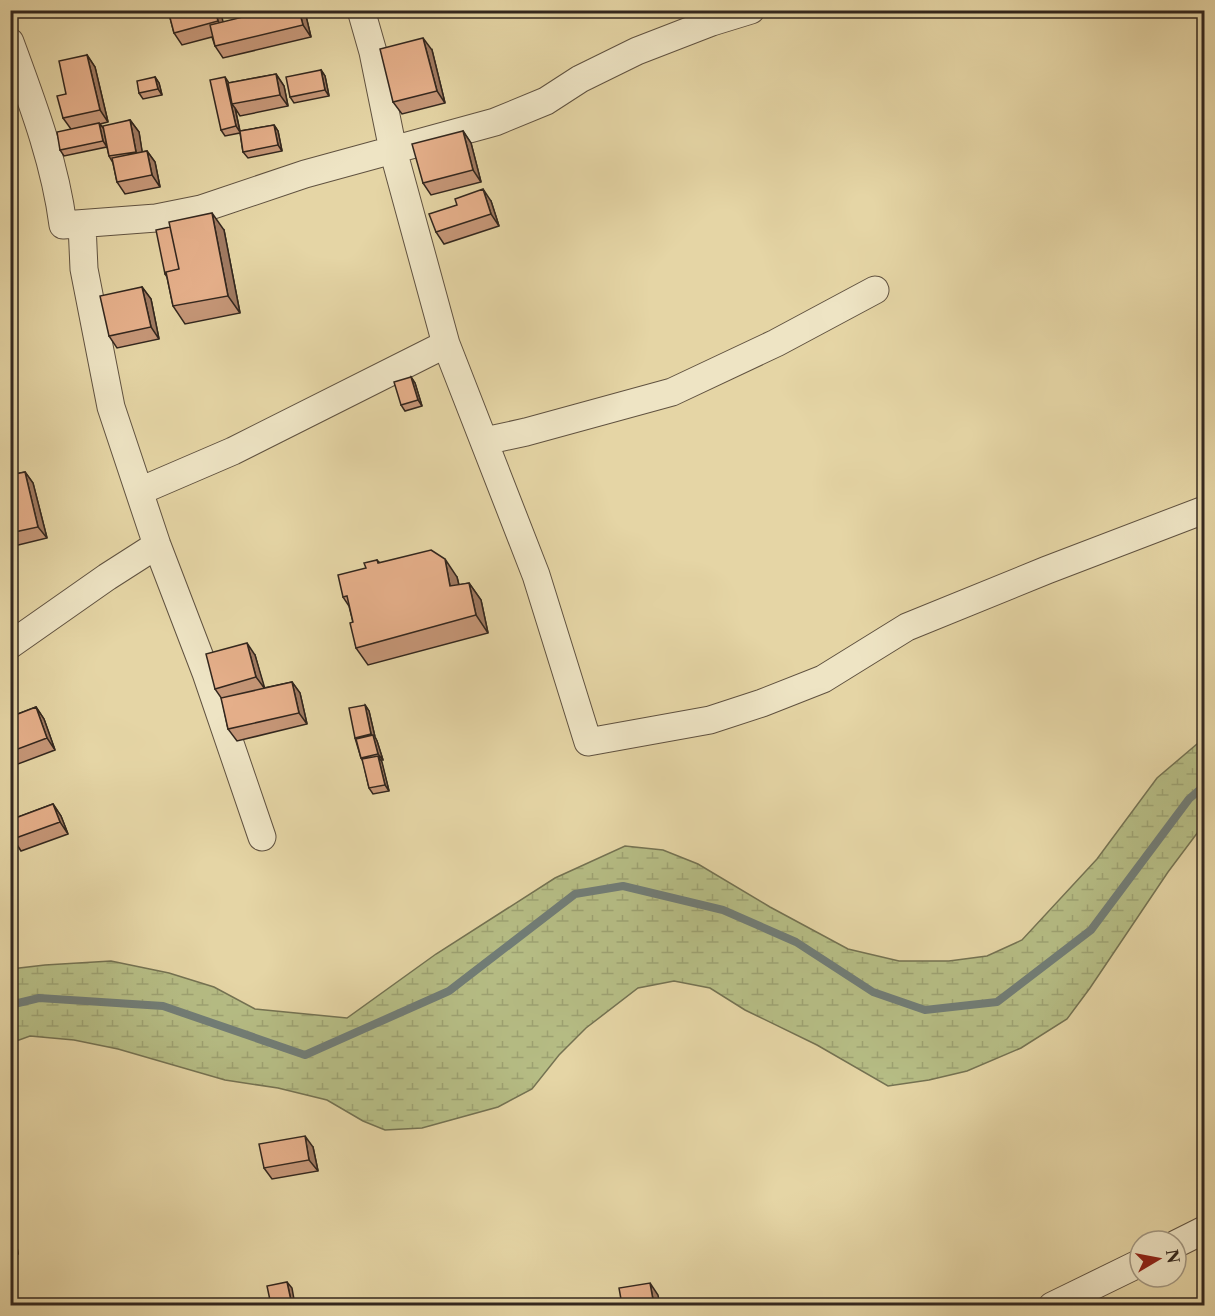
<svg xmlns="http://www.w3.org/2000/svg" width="1215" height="1316" viewBox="0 0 1215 1316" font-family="'Libre Caslon Text',serif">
	<defs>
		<pattern id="wetland-marsh" width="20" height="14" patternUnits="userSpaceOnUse" patternTransform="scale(1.5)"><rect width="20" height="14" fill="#b6bd85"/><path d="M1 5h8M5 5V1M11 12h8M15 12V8" fill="none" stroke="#9da272"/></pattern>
	</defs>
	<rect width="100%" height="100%" fill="#e5d5a5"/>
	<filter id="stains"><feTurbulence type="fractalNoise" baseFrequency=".00333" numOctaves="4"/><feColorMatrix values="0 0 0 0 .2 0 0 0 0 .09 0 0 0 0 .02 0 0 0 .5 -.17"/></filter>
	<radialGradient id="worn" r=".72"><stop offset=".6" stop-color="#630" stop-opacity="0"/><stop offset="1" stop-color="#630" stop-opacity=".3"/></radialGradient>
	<path fill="url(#wetland-marsh)" stroke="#747252" stroke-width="1.5" d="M1204 738V824L1168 872 1090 988 1067 1019 1021 1048 967 1071 929 1080 888 1086 817 1045 745 1010 710 988 674 981 638 988 586 1028 559 1055 532 1089 498 1107 422 1128 385 1130 363 1121 327 1100 278 1088 225 1080 118 1049 74 1040 30 1036 11 1043V969L45 965 111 961 169 973 214 987 255 1009 347 1018 436 954 555 878 625 846 663 850 698 864 770 907 848 949 899 961H949L987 956 1022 940 1097 859 1157 778Z"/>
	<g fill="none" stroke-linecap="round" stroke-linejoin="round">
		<path stroke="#717d77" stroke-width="8" d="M10 1005 39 998 163 1006 305 1055 449 991 575 894 623 886 723 910 796 942 873 992 925 1010 997 1002 1091 930 1189 799 1204 786"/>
		<defs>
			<path id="street" d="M361 10 373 52 393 150 446 344 536 575 588 742 710 720 762 703 823 679 907 627 1047 570 1204 510
				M10 42C32 102 55 162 63 225L156 218 201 209 305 174 495 122 546 101 580 79 637 51 712 22 751 10
				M82 224 84 269 111 407 157 545 206 673 262 837
				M485 441 526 432 672 392 776 343 875 290
				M140 491 233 451 446 344
				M10 645 107 577 157 545
				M1176 1244 1204 1230
				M1052 1306 1140 1263"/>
		</defs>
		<use href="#street" stroke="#605240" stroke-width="29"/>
		<use href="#street" stroke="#eee4c4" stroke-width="27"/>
	</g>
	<path fill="#c59677" stroke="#33271e" stroke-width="1.5" d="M168 10 223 22 306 16 311 37 223 58 215 46 212 37 182 45 174 33Z
		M432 50 445 103 402 114 393 102Z
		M87 55 95 67 108 122 100 124 104 129 130 120 139 132 142 152 147 151 155 162 160 187 125 194 117 182 113 163 109 156 107 147 64 156 60 150 71 129 63 118 66 94Z
		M321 70 325 76 329 96 294 103 290 97Z
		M276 74 284 86 288 106 240 116 235 108 240 131 274 125 278 131 282 151 248 158 243 152 240 133 225 136 221 130 229 83Z
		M155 77 159 83 162 95 143 99 139 93Z
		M463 131 471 143 481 182 431 195 423 183Z
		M491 201 499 226 444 244 436 232Z
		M224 230 240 313 185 324 173 306 167 277 165 274Z
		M142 287 151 299 159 339 117 348 109 336Z
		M411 377 415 383 422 406 405 411 401 405Z
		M25 472 33 483 47 538 10 547V475Z
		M377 560 380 563 457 577 459 585 469 583 481 600 488 633 368 665 356 648 353 622 349 606 343 597 366 568Z
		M255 655 264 688 292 682 300 693 307 724 237 741 228 729 222 699 215 689Z
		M365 705 369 711 375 737 377 741 383 760H381L389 791 373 794 369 788 363 761 361 758 355 738Z
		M36 707 44 719 55 750 10 767V717Z
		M53 804 61 816 68 834 21 851 14 840 15 843 10 845V820Z
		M313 1147 318 1171 272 1179 264 1168Z
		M10 1183 15 1219H10Z
		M10 1220 14 1224 18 1254 10 1255Z"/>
	<path fill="#a07a61" stroke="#33271e" stroke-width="1.5" d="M215 10H220L226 33 218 21Z
		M299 10H302L306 16 311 37 303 25Z
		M423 38 432 50 445 103 437 91Z
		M87 55 95 67 108 122 100 110Z
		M321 70 325 76 329 96 325 90Z
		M276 74 284 86 288 106 280 95Z
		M155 77 159 83 162 95 158 89Z
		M225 77 229 83 232 104 235 108 240 132 236 126Z
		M130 120 139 132 144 163 136 152Z
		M99 123 104 129 107 147 103 141Z
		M274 125 278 131 282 151 278 145Z
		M463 131 471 143 481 182 473 170Z
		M147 151 155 162 160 187 152 175Z
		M483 189 491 201 499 226 491 214Z
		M212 213 224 230 240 313 228 296Z
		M142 287 151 299 159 339 151 327Z
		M411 377 415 383 422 406 418 400Z
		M25 472 33 483 47 538 38 527Z
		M445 559 457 577 463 603 450 586Z
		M469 583 481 600 488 633 476 615Z
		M247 643 255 655 265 689 256 677Z
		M292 682 300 693 307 724 299 713Z
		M365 705 369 711 375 737 377 741 383 760 378 754 374 739 371 734Z
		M36 707 44 719 55 750 47 738Z
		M378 756 382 762 389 791 385 785Z
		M53 804 61 816 68 834 60 822Z
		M305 1136 313 1147 318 1171 309 1160Z
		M10 1183 15 1219 10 1211Z
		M10 1220 14 1224 18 1254 14 1248Z
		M287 1282 292 1288 295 1305H292Z
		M650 1283 658 1295 660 1305H654Z"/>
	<path fill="#e5af8a" stroke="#33271e" stroke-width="1.5" d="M168 10H215L218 21 174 33Z
		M271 10H299L303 25 215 46 210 25Z
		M423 38 437 91 393 102 380 49Z
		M87 55 100 110 63 118 57 96 66 94 59 61Z
		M321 70 325 90 290 97 286 77Z
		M276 74 280 95 232 104 228 83Z
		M155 77 158 89 139 93 137 81Z
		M225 77 236 126 221 130 210 80Z
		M130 120 136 152 109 156 103 126Z
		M99 123 103 141 60 150 57 132Z
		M274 125 278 145 243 152 240 131Z
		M463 131 473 170 423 183 412 144Z
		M147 151 152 175 117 182 112 158Z
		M483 189 491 214 436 232 429 214 457 205 455 199Z
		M212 213 228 296 173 306 166 272 179 269 169 222Z
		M170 227 179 269 166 272V274H165L156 230Z
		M142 287 151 327 109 336 100 296Z
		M411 377 418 400 401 405 394 382Z
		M25 472 38 527 10 533V475Z
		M431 550 445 559 450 586 469 583 476 615 356 648 350 623 353 622 347 596 343 597 338 575 366 568 364 563 377 560 378 563Z
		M247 643 256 677 215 689 206 654Z
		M292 682 299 713 228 729 221 698Z
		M365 705 371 734 355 738 349 708Z
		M36 707 47 738 10 752V717Z
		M373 735 378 754 361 758 356 739Z
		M378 756 385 785 369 788 362 759Z
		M53 804 60 822 13 839 10 831V820Z
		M305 1136 309 1160 264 1168 259 1144Z
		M10 1226 14 1248H10Z
		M287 1282 292 1305H271L267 1286Z
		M650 1283 654 1305H622L619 1288Z"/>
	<rect width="1215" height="1316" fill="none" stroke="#e5d5a5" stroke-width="36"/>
	<rect x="12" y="12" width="1191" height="1292" fill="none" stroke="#33271e" stroke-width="3"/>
	<rect x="18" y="18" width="1179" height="1280" fill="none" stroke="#33271e" stroke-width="1.5"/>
	<g transform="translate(1158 1259) rotate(80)"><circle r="28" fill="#eee4c4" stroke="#a39882" stroke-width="1.5"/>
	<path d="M0-4.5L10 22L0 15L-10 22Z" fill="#8f2418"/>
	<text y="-9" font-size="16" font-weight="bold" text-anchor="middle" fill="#33271e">N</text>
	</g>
	<rect width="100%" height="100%" filter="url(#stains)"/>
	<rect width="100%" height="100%" fill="url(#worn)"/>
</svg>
